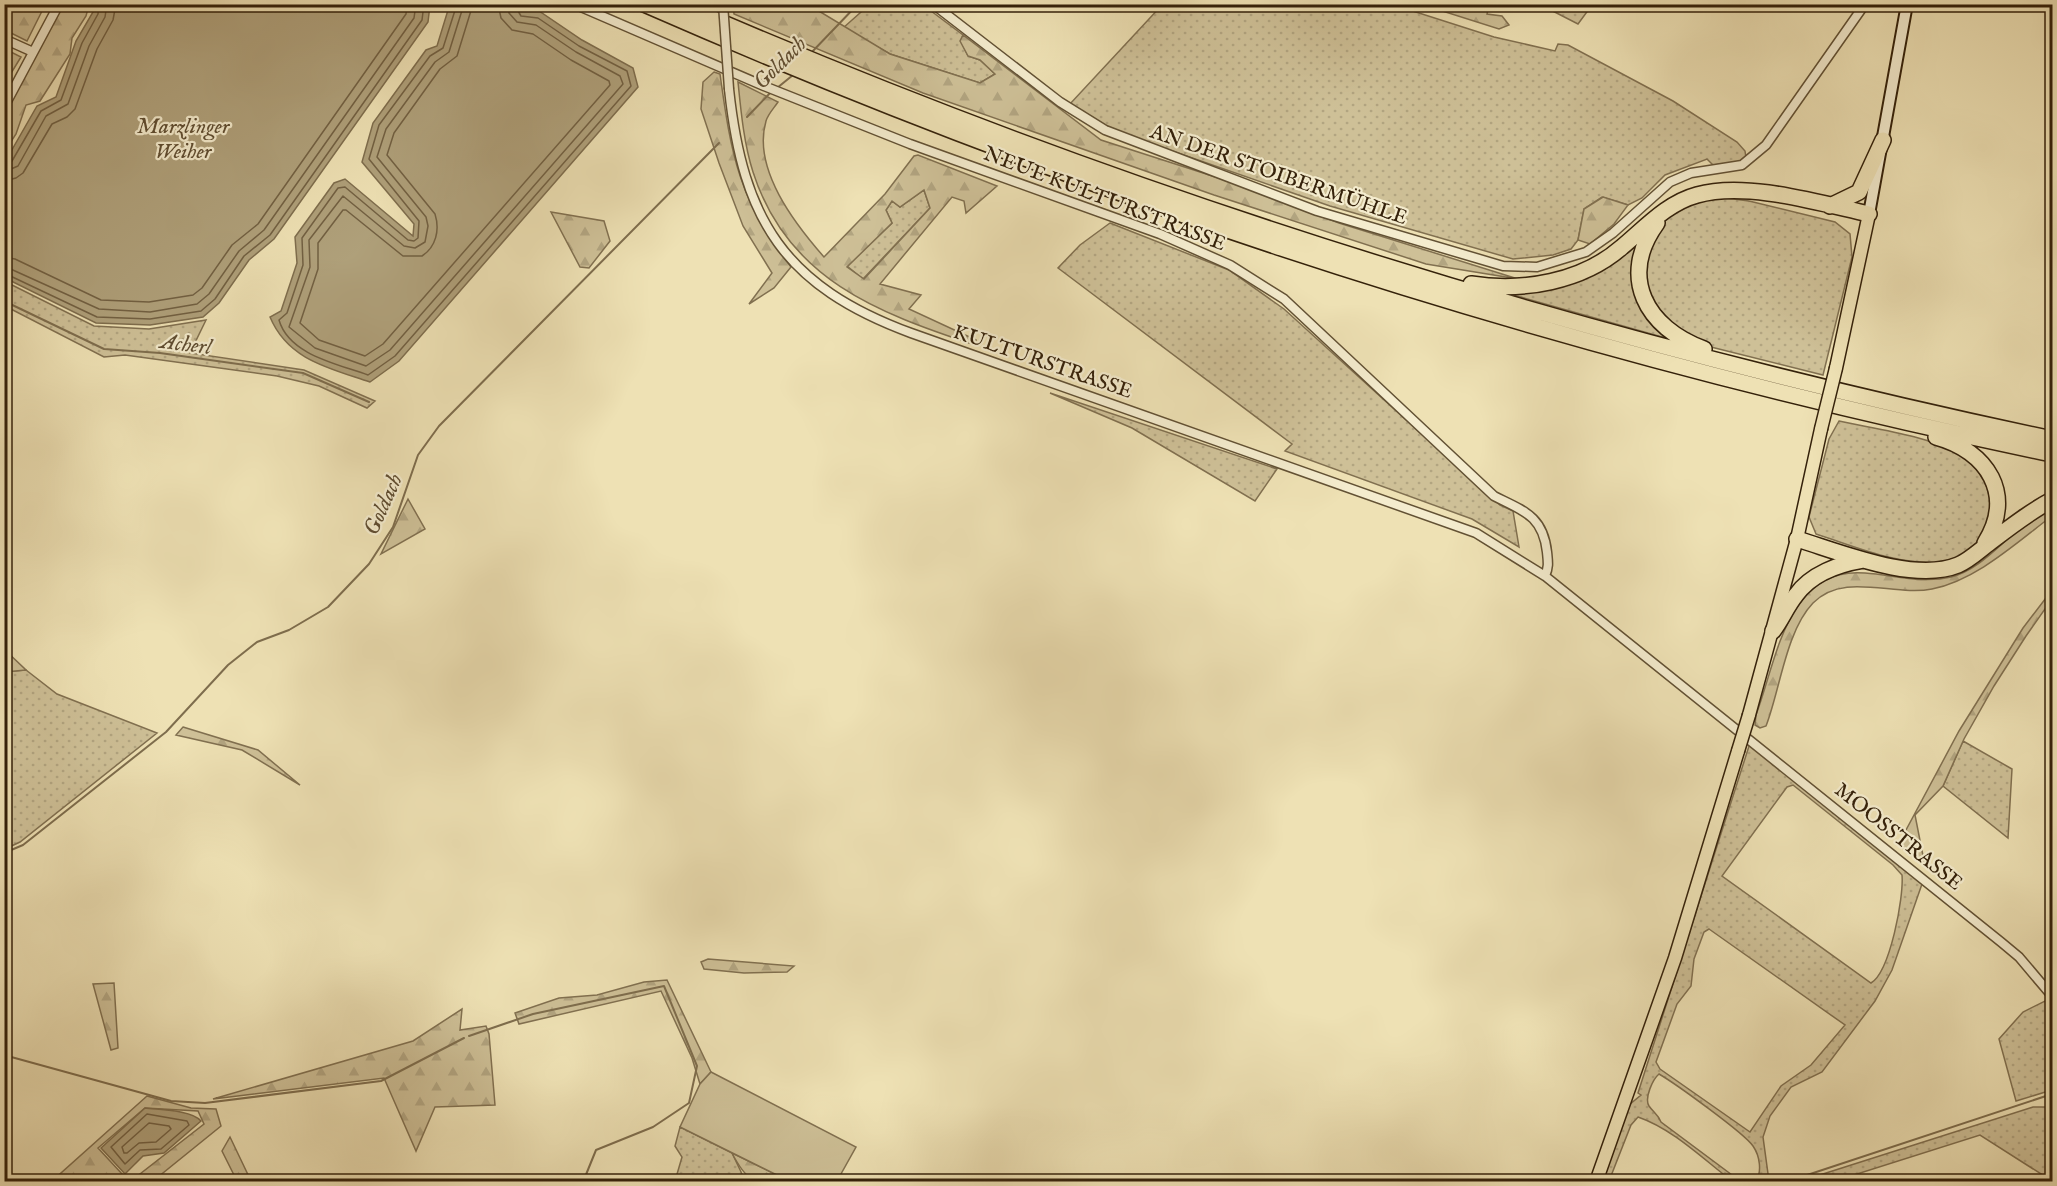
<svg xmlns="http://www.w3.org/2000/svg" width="2057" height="1186" viewBox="0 0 2057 1186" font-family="'IM FELL English',serif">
	<defs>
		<pattern id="grass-dots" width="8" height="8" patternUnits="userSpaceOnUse" patternTransform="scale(1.5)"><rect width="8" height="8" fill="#cec097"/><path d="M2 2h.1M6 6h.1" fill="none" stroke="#b2a581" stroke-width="1.8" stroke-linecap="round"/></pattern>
		<pattern id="forest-firs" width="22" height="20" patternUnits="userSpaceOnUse" patternTransform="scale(1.5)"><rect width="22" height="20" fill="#cec097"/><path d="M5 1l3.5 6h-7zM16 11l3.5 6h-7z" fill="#b2a581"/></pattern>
	</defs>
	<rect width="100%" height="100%" fill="#eee1b4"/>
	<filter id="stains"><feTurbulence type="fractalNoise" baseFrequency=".00333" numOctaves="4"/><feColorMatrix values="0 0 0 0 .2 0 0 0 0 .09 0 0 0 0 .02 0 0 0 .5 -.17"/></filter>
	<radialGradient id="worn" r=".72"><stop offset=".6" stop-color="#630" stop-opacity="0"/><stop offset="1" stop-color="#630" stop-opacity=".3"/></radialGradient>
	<path fill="url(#grass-dots)" stroke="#817050" stroke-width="1.5" fill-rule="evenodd" d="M869 5H923L963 35 961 41 968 56 980 60 995 74 980 83 890 54 843 28Z
		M1162 5H1394L1494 37 1555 51 1558 44 1568 45 1673 101 1737 142 1745 151 1746 158 1739 162 1713 165 1707 159 1665 175 1642 198 1628 205 1602 197 1584 209 1578 240 1571 249 1553 255 1513 259 1330 206 1112 130 1069 105Z
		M1541 5 1592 4V5L1578 24Z
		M924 190 930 208 863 279 847 266 892 223 886 210 892 201 900 207Z
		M1726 198 1749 201 1835 222 1850 234 1852 257 1823 375 1699 344 1663 323 1642 277 1650 241 1662 223 1675 212 1695 201Z
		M1110 223 1229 270 1284 309 1500 505 1513 511 1519 547 1472 519 1285 451 1292 444 1058 268 1080 245Z
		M1646 230C1625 271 1631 302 1664 335L1662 337 1506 293 1567 283Z
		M4 281 94 326 149 329 206 320 190 353 304 370 375 401 367 408 319 386 277 376 125 355 104 357 5 306Z
		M1050 393 1277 469 1255 501 1132 428Z
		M1839 421C1875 429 1925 435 1957 453 2007 481 2000 555 1939 562 1899 566 1854 546 1816 534L1809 517 1829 439Z
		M26 670 57 694 157 733 20 842 5 849 4 672Z
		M1963 741 2012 769 2008 838 1943 786Z
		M1750 743 1922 884 1892 970 1875 1001 1822 1072 1791 1087 1770 1116 1763 1137 1769 1181H1756C1762 1172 1760 1156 1753 1146 1744 1133 1676 1084 1659 1074 1653 1079 1644 1098 1649 1106 1653 1112 1658 1114 1661 1122L1740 1181H1732C1703 1159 1673 1129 1638 1117L1631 1125 1609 1181 1601 1182 1629 1105 1641 1095 1638 1093ZM1793 785 1893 865 1902 875C1904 897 1890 972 1871 983L1722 876 1787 787ZM1709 929 1845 1025 1811 1065 1781 1086 1750 1132 1660 1069 1656 1062 1677 1004 1691 986 1694 959 1704 932Z
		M2047 1000 2052 1003V1090L2016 1101 1999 1039 2023 1012Z
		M2033 1107H2052V1181L1980 1135 1835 1181H1801Z
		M680 1127 732 1153 743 1176 754 1181H675L682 1157 675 1146Z"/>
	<path fill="url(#forest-firs)" stroke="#817050" stroke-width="1.5" fill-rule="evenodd" d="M1454 4 1472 10 1476 5H1489L1487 14 1502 16 1509 25 1499 29 1436 9 1437 5Z
		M15 5H45L27 41 5 30V20L8 21Z
		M62 5H89L86 16 72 38 70 54 40 101 26 105 16 134 5 151V111Z
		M733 5H809L890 54 980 83 995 74 980 60 968 56 960 41 963 35 1101 140 1228 181 1339 223 1518 279 1426 264 1214 195 923 93 734 14Z
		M5 49 21 57 5 83H4Z
		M714 72 720 74C731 154 739 202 791 267L774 288 749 304 772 273 743 226 719 163 701 109 703 82Z
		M738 82 778 102C774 108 768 114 766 121 752 169 795 224 824 257L885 194 914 156 918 155 997 186 966 213 964 201 952 197 880 284 921 295 909 309 976 340 975 345C878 313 787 279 753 172 744 144 741 112 738 82ZM924 190 930 208 864 279 847 267 892 223 886 210 892 201 900 207Z
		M1603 197 1628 205 1614 224 1590 244 1578 240 1584 209Z
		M551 212 604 221 610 241 589 268 580 267Z
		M408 499 425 529 381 554Z
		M2052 507V516C2017 542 1977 580 1932 589 1894 597 1844 571 1813 603 1786 631 1780 690 1766 726L1760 728 1755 725 1756 715C1777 659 1787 566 1865 573 1894 575 1922 584 1951 577 1978 570 1997 547 2018 530 2028 521 2041 514 2052 507Z
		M2052 590V599L2026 636 1994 686 1964 739 1943 786 1915 815 1925 866 1900 846 1906 830 1959 731 2023 628Z
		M5 650 26 670 5 672Z
		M183 727 258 750 300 785 242 750 176 735Z
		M708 959 794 966 787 972 744 973 704 969 701 962Z
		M667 980 711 1072 700 1084 692 1058 661 991 519 1024 515 1013 559 998 597 995 644 982Z
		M114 983 118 1048 111 1050 93 984Z
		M462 1009 460 1030 486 1026 489 1034 495 1105 435 1107 416 1151 384 1078 213 1099 413 1041Z
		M147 1096 191 1108 216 1109 221 1126 153 1181H131L204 1124 198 1111 145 1108 98 1148 123 1175V1181H68L63 1177 58 1181 51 1182Z
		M230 1137 251 1181H237L222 1151Z
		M732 1153 789 1181C754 1181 749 1186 732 1153Z"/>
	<path fill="#cec097" stroke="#817050" stroke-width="1.5" d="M711 1072 856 1147 837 1181H789L680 1127 700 1084Z"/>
	<path fill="#afa07a" stroke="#7e6d4d" stroke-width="1.5" d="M453 4 518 5 524 11H539L582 40 633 68 638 87 399 361 370 382C329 368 288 360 270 317L281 311 297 263 295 237 334 183 345 179 413 236 414 224 362 162 373 123 426 50 437 46 448 10Z
		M94 5V4L430 5 428 22 274 239 249 260 219 303 203 317 150 325 96 323 5 278V162L37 106 56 97 76 41 93 12Z
		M145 1108C160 1110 191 1110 201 1121L164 1153 143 1156 125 1174 101 1148Z"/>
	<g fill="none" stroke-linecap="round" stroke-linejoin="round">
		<path stroke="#726042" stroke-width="1.5" d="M457 4 443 48 430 56 379 125 369 159 419 221 418 238 414 241 408 240 345 187 338 188 302 238 303 265 287 313 279 320C289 355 338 364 368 375L395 356 631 86 627 71 579 46 538 18 521 16 514 4
			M464 4 449 52 435 62 386 129 377 157 426 217 428 226 425 242 415 248 404 246 343 196 309 240 310 267 289 327 315 348 366 366 390 350 623 84 620 76 576 52 536 25 517 22 509 13 507 4
			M473 4 457 56 440 69 394 133 387 155 435 214C440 230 436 247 422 256H403L346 210H343L318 243V269L300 323 319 340 365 356 383 344 610 85 609 81 571 60 533 34 512 30 501 18 498 4
			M4 164 12 161 41 111 61 100 82 43 98 14 99 4
			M4 172 18 166 46 116 68 104 89 46 105 17 107 4
			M4 181 16 178 23 173 52 124 67 117 75 109 97 49 113 20 116 4
			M4 257 15 259 101 300 149 302 193 295 202 288 232 245 258 224 406 14 407 4
			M4 266 99 309 150 312 197 304 209 294 239 251 264 230 414 18 416 4
			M4 273 97 317 150 319 201 311 215 299 244 256 270 235 422 20 424 4
			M147 1114 187 1121 189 1125 161 1149 140 1150 125 1164 111 1147Z
			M149 1123 169 1126 171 1129 156 1142 139 1143 127 1153H124L122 1147Z"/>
		<path stroke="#7e6d4d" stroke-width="2" d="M810 54 858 4
			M777 88 793 75
			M747 117 772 91
			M4 301 104 349 160 353 303 373 369 402
			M4 853 23 845 166 732 228 665 257 642 289 630 328 607 369 564 393 527 418 455 439 426 719 143
			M469 1036 533 1014 664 986 697 1066 689 1103 653 1127 596 1150 583 1182
			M4 1055 171 1101 205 1103 381 1081 464 1038
			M1786 1182 2052 1094"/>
		<defs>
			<path id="minor" d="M574 4 764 86 910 144 1160 234 1230 265 1284 299 1494 496C1524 511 1543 516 1547 552 1548 562 1549 567 1545 576
				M933 4 1060 102 1105 130 1317 211 1503 266 1537 267 1586 252 1613 233 1670 182 1691 173 1742 165 1766 145 1865 4
				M4 39 33 52
				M729 89C743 220 784 286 911 333L1476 533 1545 576 2001 942 2019 957 2052 996
				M4 107 59 4"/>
			<path id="secondary" d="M1869 214 1907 4"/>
			<path id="primary" d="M1836 368 1869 214
				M1749 715 1797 539 1821 429
				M1596 1182 1675 958 1738 751"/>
			<path id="motorway" d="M644 4C1096 202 1569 354 2052 454
				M679 4C1120 196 1583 340 2052 439
				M1830 206 1859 192 1883 140
				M1657 223C1618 277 1646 328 1704 349
				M1471 284C1523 292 1582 282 1622 247 1645 228 1667 203 1697 195 1746 181 1819 203 1869 214
				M1936 437C1988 451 2015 495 1985 543
				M1797 539C1840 552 1914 583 1958 565 1968 561 1979 551 1988 544 2009 528 2029 512 2052 500
				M1773 631C1782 619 1787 606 1796 595 1811 574 1839 564 1863 560"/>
		</defs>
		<use href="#minor" stroke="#625134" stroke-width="11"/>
		<use href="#secondary" stroke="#34210a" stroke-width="14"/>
		<use href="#primary" stroke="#34210a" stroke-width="15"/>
		<use href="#motorway" stroke="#34210a" stroke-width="18"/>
		<use href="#minor" stroke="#f4ecce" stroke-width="8"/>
		<use href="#secondary" stroke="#f4ecce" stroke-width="10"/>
		<use href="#primary" stroke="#eee1b4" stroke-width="12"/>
		<use href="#motorway" stroke="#eee1b4" stroke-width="15"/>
		<defs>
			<path id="minor-bridge" d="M723 4 729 89"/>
			<path id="primary-bridge" d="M1821 429 1836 368
				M1738 751 1749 715"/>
		</defs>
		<use href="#minor-bridge" stroke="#625134" stroke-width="11" stroke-linecap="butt"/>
		<use href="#primary-bridge" stroke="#34210a" stroke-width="15" stroke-linecap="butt"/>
		<use href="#minor-bridge" stroke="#f4ecce" stroke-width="8"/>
		<use href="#primary-bridge" stroke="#eee1b4" stroke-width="12"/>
	</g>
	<g text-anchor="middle" stroke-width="4.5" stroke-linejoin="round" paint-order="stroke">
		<g font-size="21" fill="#34210a" stroke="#f4ecce">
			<text transform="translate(1279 174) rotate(19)" y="7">AN DER STOIBERMÜHLE</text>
			<text transform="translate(1105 198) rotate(21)" y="7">NEUE KULTURSTRASSE</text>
			<text transform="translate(1043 361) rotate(19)" y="7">KULTURSTRASSE</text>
			<text transform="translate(1899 836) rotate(39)" y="7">MOOSSTRASSE</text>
		</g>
		<g font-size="22" font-style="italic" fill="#5f4d31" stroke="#f4ecce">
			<text transform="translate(779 62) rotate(-45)" y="8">Goldach</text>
			<text x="183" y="133">Marzlinger<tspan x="183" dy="25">Weiher</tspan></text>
			<text transform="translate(186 343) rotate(7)" y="8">Acherl</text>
			<text transform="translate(382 504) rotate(-66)" y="8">Goldach</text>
		</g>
	</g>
	<rect width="2057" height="1186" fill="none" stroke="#eee1b4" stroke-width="24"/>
	<rect x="6" y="6" width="2045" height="1174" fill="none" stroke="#34210a" stroke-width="3"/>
	<rect x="12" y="12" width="2033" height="1162" fill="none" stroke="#34210a" stroke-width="1.5"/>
	<rect width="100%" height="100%" filter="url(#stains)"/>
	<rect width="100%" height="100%" fill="url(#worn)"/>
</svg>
